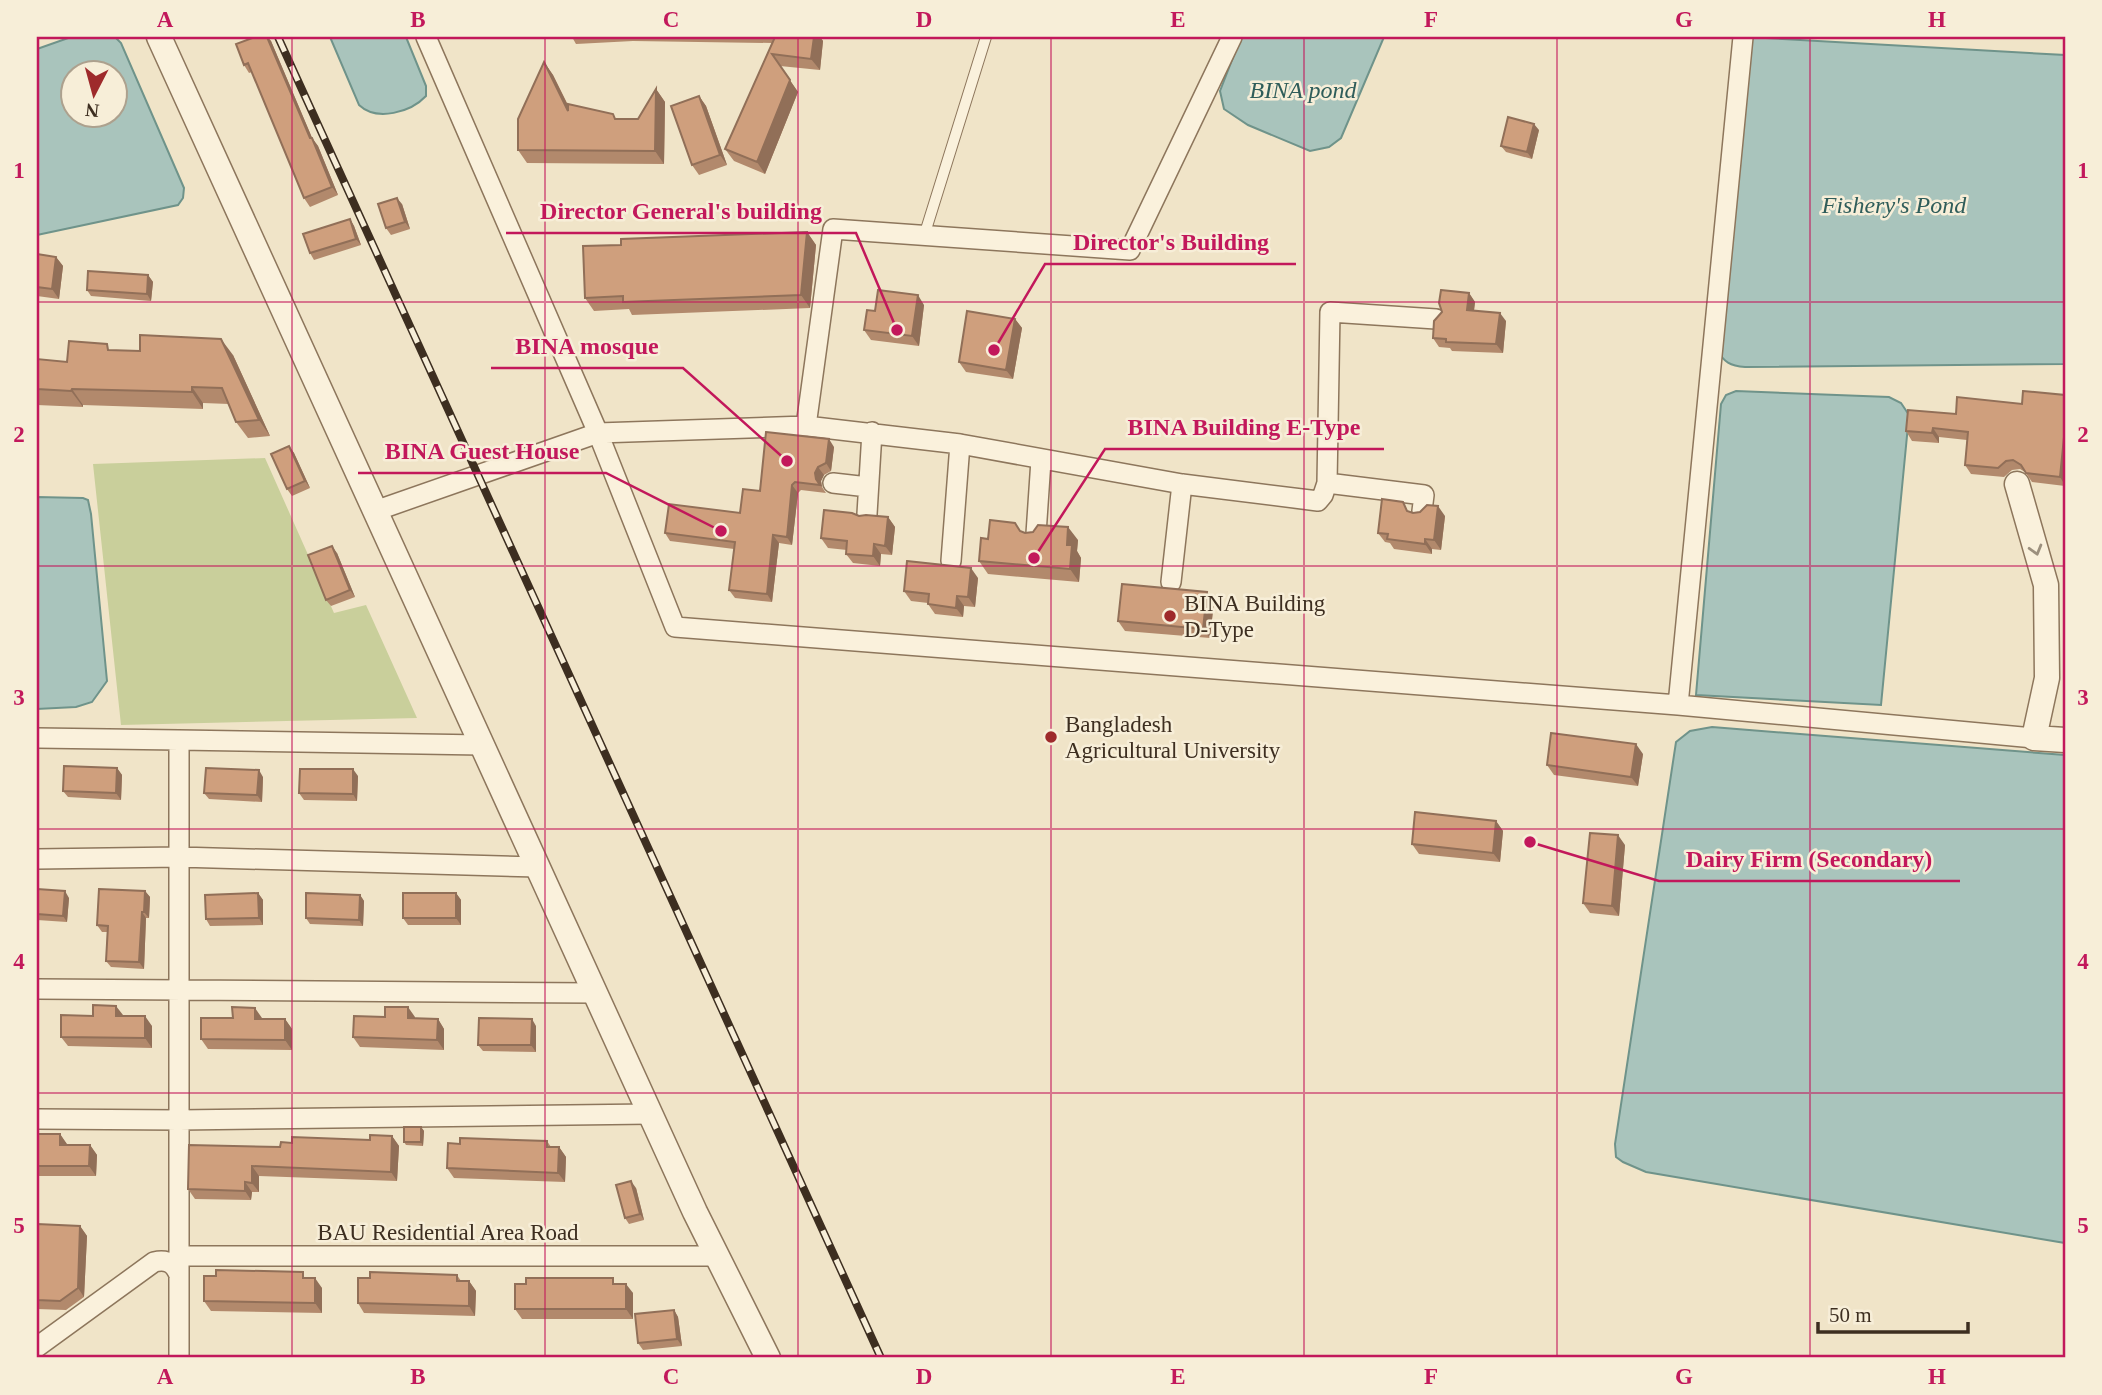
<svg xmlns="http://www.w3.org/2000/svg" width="2102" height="1395" viewBox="0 0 2102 1395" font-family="Georgia,serif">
	<rect width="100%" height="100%" fill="#f0e4c8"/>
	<path fill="#c9cf9b" d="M265 458 334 613 366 605 417 718 121 725 93 464Z"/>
	<path fill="#a9c4bc" stroke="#6f938a" stroke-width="2" fill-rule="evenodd" d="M71 37H115L121 43 184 188 183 198 178 205 37 235V49ZM74 74H116V116H74Z
		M330 37H406L426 86V96C411 112 377 122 359 105Z
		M1241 37H1384L1341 138 1329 147 1310 151 1248 125 1224 109 1220 91Z
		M1747 37 2065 55V364L1745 367C1730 366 1724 362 1717 350Z
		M1736 391 1889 397 1901 403 1909 415 1881 705 1696 695 1721 404 1726 395Z
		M37 497 83 498 88 500 91 514 107 681 92 702 76 707 37 709Z
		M1712 727 2065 755V1243L1646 1172 1623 1162 1616 1157 1615 1144 1676 742 1690 731Z"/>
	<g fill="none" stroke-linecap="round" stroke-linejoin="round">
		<defs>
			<path id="service" d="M924 236 986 37"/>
			<path id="minor" d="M426 37 598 433 675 627 1678 705 2034 738
				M806 426 833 229 1130 250 1232 37
				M833 483 868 487
				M1327 483 1424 495 1422 511
				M375 511 598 433 806 426 960 444 1182 484 1318 501 1323 495 1327 483 1330 312 1436 319
				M867 514 872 432
				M1036 534 1041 460
				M951 561 960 444
				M1171 582 1182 484
				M1678 705 1743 37
				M37 738 179 740
				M37 859 179 857 538 867
				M37 989 595 993
				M37 1119 179 1120 651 1114
				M179 1256H718
				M37 1347 154 1262C167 1259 174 1263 179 1275
				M179 1358V740L482 745"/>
			<path id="tertiary" d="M159 37 695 1212 768 1358
				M2017 484 2046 585 2047 678 2034 738 2065 740"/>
		</defs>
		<use href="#service" stroke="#8d765c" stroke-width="12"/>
		<use href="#minor" stroke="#8d765c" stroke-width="22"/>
		<use href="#tertiary" stroke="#8d765c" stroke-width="27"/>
		<use href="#service" stroke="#faf1dc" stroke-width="10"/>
		<use href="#minor" stroke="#faf1dc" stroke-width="19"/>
		<use href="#tertiary" stroke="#faf1dc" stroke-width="24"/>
		<defs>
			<path id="rail" d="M278 37 881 1358"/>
		</defs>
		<use href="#rail" stroke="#3d2e20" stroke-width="8"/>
		<use href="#rail" stroke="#f7eed8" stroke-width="5" stroke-dasharray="16" stroke-linecap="butt"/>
	</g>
	<path fill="#b2896c" d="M255 37H268L271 41 312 138 318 146 338 195 310 207 304 198 252 72 249 73 244 65Z
		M572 37H820L823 41 820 70 780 66 798 92 765 174 734 161 725 149 772 43 633 41 576 44Z
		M544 62 553 75 568 105 613 114 616 119H638L656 89 665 102 664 164 527 163 518 150Z
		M699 96 706 106 727 165 699 175 692 165Z
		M1539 130 1532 159 1506 152 1501 146Z
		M402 204 410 229 391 235 386 228Z
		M350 219 354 226 361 245 314 260 310 253Z
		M807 232 816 245 810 308 632 315 629 309 594 311 585 298 621 245Z
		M37 254 56 257 63 266 59 299 37 296Z
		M148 275 153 282 151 301 91 296 87 290Z
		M1469 293 1475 302 1474 310 1506 321 1503 353 1452 351 1450 348 1439 347 1433 338Z
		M924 305 919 346 871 340 864 330 875 311Z
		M1015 319 1022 328 1013 379 966 372 959 362Z
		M111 351 233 355 270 436 248 438 236 422 229 404 203 403V409L83 405V407L37 405V359L67 362Z
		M2065 395V486L2032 482 2025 472 2020 469 2012 470 2004 477 1971 474 1965 465 1967 440 1939 437V443L1912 441 1906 431 1956 414 2022 404Z
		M289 446 294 453 310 488 292 496 287 489Z
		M834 447 831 471 824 475 821 481 822 487 826 493 801 490 798 493 792 545 779 543 772 602 735 598 729 590 734 549 670 541 665 533 740 513 760 491Z
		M1413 513 1445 516 1441 550 1432 549V554L1394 549 1390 543 1385 542 1378 533Z
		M859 516 888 517 895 527 892 555 881 554 880 566 853 563 846 554 847 550 828 548 821 538Z
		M1021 532 1025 533 1078 540 1077 551 1081 558 1079 582 988 574 979 561 988 539Z
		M337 553 355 597 331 606 326 600Z
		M978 578 975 607 964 606 963 617 935 614 928 604V603L911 601 904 591Z
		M1214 601 1210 638 1125 631 1118 621Z
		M1643 754 1638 786 1554 775 1547 765Z
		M117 768 122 775 121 800 68 797 63 791Z
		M358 776 357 801 304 800 299 793Z
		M263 777 262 802 209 799 204 793Z
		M1496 821 1503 831 1500 862 1419 854 1412 844Z
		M1625 845 1619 916 1590 913 1583 903Z
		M37 889 69 898 67 922 37 920Z
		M145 891 150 897 149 918H146L144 969 111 967 106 961 107 932H102L97 925Z
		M258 893 263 900V925L210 926 206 919Z
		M456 893 461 900V925H408L403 918Z
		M360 895 364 901 363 926 310 924 306 918Z
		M123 1015 152 1026V1048L68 1046 61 1037 93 1016Z
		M385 1017H415V1018L438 1019 444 1029V1050L360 1047 353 1037Z
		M233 1018H262V1019H285L292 1029V1050L208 1049 201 1039Z
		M536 1026V1052L483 1051 478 1045Z
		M421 1127 424 1131 423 1146 406 1145 404 1142Z
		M60 1134 67 1145H90L97 1155 96 1176H37V1144Z
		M392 1136 399 1146 397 1181 259 1176V1192H252L251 1200 195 1199 188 1189 280 1147 292 1143 370 1140Z
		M547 1141 551 1147H559L566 1157 565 1182 454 1178 447 1168 460 1144Z
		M636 1188 644 1220 629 1224 625 1218Z
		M37 1224 80 1226 87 1236 84 1297 66 1310 37 1309Z
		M457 1275 461 1281H469L476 1291 475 1316 364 1313 358 1303Z
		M307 1278 322 1288V1313L211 1311 204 1301Z
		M617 1284 633 1293V1319H522L515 1309Z
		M674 1310 678 1317 682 1346 643 1350 638 1343Z"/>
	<path fill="#916f58" d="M267 37 271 41 316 147 310 138Z
		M814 37H820L823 41 820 70 811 59Z
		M772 54 798 92 765 174 757 162Z
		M544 62 553 75 577 124 568 111Z
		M656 89 665 102 664 164 655 151Z
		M699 96 706 106 727 165 720 155Z
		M1534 124 1539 130 1532 159 1527 152Z
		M312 138 318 146 338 195 332 187Z
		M397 198 402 204 410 229 405 222Z
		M350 219 354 226 361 245 356 239Z
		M807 232 816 245 810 308 801 295Z
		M56 257 63 266 59 299 52 289Z
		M148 275 153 282 151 301 147 294Z
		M1469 293 1475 302 1473 319 1467 310Z
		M918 295 924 305 919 346 912 336Z
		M1500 313 1506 321 1503 353 1496 344Z
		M1015 319 1022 328 1013 379 1006 370Z
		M221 339 233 355 270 436 259 420Z
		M192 387 203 403V409L192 392Z
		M72 389 83 405V407L71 391Z
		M2065 427V485L2060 477Z
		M1933 428 1939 437V443L1932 433Z
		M829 439 834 447 831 471 826 463Z
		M289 446 294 453 310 488 305 481Z
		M818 467 824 475 821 481 822 487 816 479 815 473Z
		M792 485 798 493 792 545 787 537Z
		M1438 506 1445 516 1441 550 1434 540Z
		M888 517 895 527 892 555 885 546Z
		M1068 527 1078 540 1077 551 1081 558 1079 582 1070 569 1067 545Z
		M773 535 779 543 772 602 767 594Z
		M1425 539 1432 549V554L1425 544Z
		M874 544 881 554 880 566 873 556Z
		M332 546 337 553 355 597 350 590Z
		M971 568 978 578 975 607 968 597Z
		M1207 592 1214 601 1210 638 1203 629Z
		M957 596 964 606 963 617 956 608Z
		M1636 744 1643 754 1638 786 1631 777Z
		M117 768 122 775 121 800 116 793Z
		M353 769 358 776 357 801 353 794Z
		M259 770 263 777 262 802 257 795Z
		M1496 821 1503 831 1500 862 1493 853Z
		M1618 835 1625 845 1619 916 1612 906Z
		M65 891 69 898 67 922 63 916Z
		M145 891 150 897 149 918 144 912Z
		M258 893 263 900V925L259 918Z
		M456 893 461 900V925L456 918Z
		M360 895 364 901 363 926 359 920Z
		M142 912 146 918 144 969 139 962Z
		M116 1006 123 1015 122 1026 116 1016Z
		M408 1007 415 1017V1028L408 1018Z
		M255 1008 262 1018V1028L255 1019Z
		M145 1016 152 1026V1048L145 1038Z
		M285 1019 292 1029V1050L285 1040Z
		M438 1019 444 1029V1050L437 1040Z
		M532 1019 536 1026V1052L531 1045Z
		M421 1127 424 1131 423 1146 421 1142Z
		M60 1134 67 1144V1155L60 1145Z
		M392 1136 399 1146 397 1181 391 1172Z
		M90 1145 97 1155 96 1176 89 1166Z
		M559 1147 566 1157 565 1182 558 1173Z
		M252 1166 259 1176V1192L252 1183Z
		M631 1181 636 1188 644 1220 640 1214Z
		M245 1182 252 1192 251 1200 245 1191Z
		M80 1226 87 1236 84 1297 78 1288Z
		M315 1278 322 1288V1313L315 1303Z
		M469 1281 476 1291 475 1316 469 1306Z
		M626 1284 633 1293V1319L626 1309Z
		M674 1310 678 1317 682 1346 677 1339Z"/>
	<path fill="#cf9f7d" stroke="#916f58" stroke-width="2" d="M255 37H267L310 138H312L332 187 304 198 248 63 244 65 236 44Z
		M775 37H814L811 59 772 54 790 80 757 162 725 149Z
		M544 62 568 111V104L613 114 615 119H638L656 89 655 151 518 150V119Z
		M699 96 720 155 692 165 671 106Z
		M1508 117 1534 124 1527 152 1501 146Z
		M397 198 405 222 386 228 378 204Z
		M350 219 356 239 310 253 303 234Z
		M807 232 801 295 623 302V296L585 298 583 246 621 245V239Z
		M37 254 56 257 52 289 37 287Z
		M88 271 148 275 147 294 87 290Z
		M878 290 918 295 912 336 864 330 867 310 875 311Z
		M1441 290 1469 293 1467 310 1500 313 1496 344 1446 342V339L1433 338 1434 321 1442 312 1439 303Z
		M967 311 1015 319 1006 370 959 362Z
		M140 335 221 339 259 420 236 422 222 388 192 387V392L72 389 71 391 37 389V359L67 362 69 341 107 344 108 350 140 351Z
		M2023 391 2065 395V427L2060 477 2026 473 2021 465 2013 460 2006 461 1998 468 1965 465 1968 432 1933 428 1932 433 1906 431 1908 410 1956 414 1957 397 2022 404Z
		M766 432 829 439 826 463 818 467 815 473 816 479 820 485 795 482 792 485 787 537 773 535 767 594 729 590 735 542 665 533 669 504 740 513 743 489 760 491Z
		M289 446 305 481 287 489 271 454Z
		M1382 499 1403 502 1407 511 1413 513 1420 512 1427 505 1438 506 1434 540 1425 539V544L1387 539 1388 534 1378 533Z
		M824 510 852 513 859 516 866 515 888 517 885 546 874 544 873 556 846 554 847 541 821 538Z
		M990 520 1015 523 1020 531 1025 533 1033 532 1038 525 1068 527 1067 545H1072L1070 569 979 561 981 538 988 539Z
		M332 546 350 590 326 600 308 555Z
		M907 561 971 568 968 597 957 596 956 608 928 604 929 594 904 591Z
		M1122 584 1207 592 1203 629 1118 621Z
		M1551 733 1636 744 1631 777 1547 765Z
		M64 766 117 768 116 793 63 791Z
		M206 768 259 770 257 795 204 793Z
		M300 769H353V794L299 793Z
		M1415 812 1496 821 1493 853 1412 844Z
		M1590 833 1618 835 1612 906 1583 903Z
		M37 889 65 891 63 916 37 914Z
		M99 889 145 891 144 912H142L139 962 106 961 108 926 97 925Z
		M258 893 259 918 206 919 205 895Z
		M306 893 360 895 359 920 306 918Z
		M403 893H456V918H403Z
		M93 1005 116 1006V1016H145V1038L61 1037V1015L93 1016Z
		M232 1007 255 1008V1019H285V1040L201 1039V1018H233Z
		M385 1007H408V1018L438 1019 437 1040 353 1037 354 1016 385 1017Z
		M479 1018 532 1019 531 1045H478Z
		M404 1127H421V1142H404Z
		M37 1134H60V1145H90L89 1166H37Z
		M370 1135 392 1136 391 1172 252 1166V1183L245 1182V1191L188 1189 189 1145 280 1147 281 1142 292 1143V1137L370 1140Z
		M460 1138 547 1141V1147H559L558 1173 447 1168 448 1143 460 1144Z
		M631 1181 640 1214 625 1218 616 1185Z
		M37 1224 80 1226 78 1288 60 1301 37 1300Z
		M216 1270 303 1272V1278H315V1303L204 1301V1276H216Z
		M370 1272 457 1275V1281H469V1306L358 1303V1278H370Z
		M526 1278H613V1284H626V1309H515V1284H526Z
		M674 1310 677 1339 638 1343 635 1314Z
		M56 1356 143 1358H56Z"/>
	<defs><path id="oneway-chevron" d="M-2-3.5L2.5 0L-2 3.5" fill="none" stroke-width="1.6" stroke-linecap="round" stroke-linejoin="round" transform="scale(1.75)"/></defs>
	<use stroke="#9c907e" href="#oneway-chevron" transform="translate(2036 550) rotate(74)"/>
	<path fill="none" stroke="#c2185b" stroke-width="2" stroke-opacity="0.55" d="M292 37V1358M545 37V1358M798 37V1358M1051 37V1358M1304 37V1358M1557 37V1358M1810 37V1358M37 302H2065M37 566H2065M37 829H2065M37 1093H2065"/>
	<g fill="#9e2a2b" stroke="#f7eed8" stroke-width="2.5">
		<circle cx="1170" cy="616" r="7"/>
		<circle cx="1051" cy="737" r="7"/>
	</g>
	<g text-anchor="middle" stroke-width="5" stroke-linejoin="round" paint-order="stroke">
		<g font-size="23" fill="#3d2e20" stroke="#f7eed8" text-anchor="start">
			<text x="1184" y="611">BINA Building<tspan x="1184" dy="26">D-Type</tspan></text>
			<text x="1065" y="732">Bangladesh<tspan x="1065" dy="26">Agricultural University</tspan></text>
		</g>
		<g font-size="23" fill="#3d2e20" stroke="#f7eed8">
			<text x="448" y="1240">BAU Residential Area Road</text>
		</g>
		<g font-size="24" font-style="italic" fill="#2f5d5a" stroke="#f7eed8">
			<text x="1303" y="98">BINA pond</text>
			<text x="1894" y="213">Fishery's Pond</text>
		</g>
	</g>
	<path fill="none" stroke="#c2185b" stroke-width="2.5" d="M897 330L856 233H506M994 350L1045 264H1296M787 461L683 368H491M1034 558L1105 449H1384M721 531L606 473H358M1530 842L1659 881H1960"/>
	<g fill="#c2185b" stroke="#f7eed8" stroke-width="2.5">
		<circle cx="897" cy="330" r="7"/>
		<circle cx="994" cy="350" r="7"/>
		<circle cx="787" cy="461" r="7"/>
		<circle cx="1034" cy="558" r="7"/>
		<circle cx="721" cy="531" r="7"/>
		<circle cx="1530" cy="842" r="7"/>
	</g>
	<g font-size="24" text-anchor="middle" font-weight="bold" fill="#c2185b" stroke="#f7eed8" stroke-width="5" stroke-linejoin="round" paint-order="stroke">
		<text x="681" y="219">Director General's building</text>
		<text x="1171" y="250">Director's Building</text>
		<text x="587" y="354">BINA mosque</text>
		<text x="1244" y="435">BINA Building E-Type</text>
		<text x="482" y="459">BINA Guest House</text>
		<text x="1809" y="867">Dairy Firm (Secondary)</text>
	</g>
	<rect width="2102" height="1395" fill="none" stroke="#f7eed8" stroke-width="77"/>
	<g transform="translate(94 94) rotate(186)"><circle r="33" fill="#f7eed8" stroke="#ada18e" stroke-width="2"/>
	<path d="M0-5L12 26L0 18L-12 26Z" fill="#9e2a2b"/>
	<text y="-10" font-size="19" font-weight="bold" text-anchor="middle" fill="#3d2e20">N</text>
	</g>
	<path d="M1818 1322v10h150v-10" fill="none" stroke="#3d2e20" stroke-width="3.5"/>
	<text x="1829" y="1322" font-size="21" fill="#3d2e20" stroke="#f7eed8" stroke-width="5" paint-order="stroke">50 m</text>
	<rect x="38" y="38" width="2026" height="1318" fill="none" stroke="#c2185b" stroke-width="2.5"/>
	<g font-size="23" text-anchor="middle" font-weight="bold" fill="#c2185b">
		<text x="165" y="27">A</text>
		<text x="418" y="27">B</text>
		<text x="671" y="27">C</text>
		<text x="924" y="27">D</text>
		<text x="1178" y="27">E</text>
		<text x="1431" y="27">F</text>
		<text x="1684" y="27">G</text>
		<text x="1937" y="27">H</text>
		<text x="19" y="178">1</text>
		<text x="2083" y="178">1</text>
		<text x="19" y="442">2</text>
		<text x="2083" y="442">2</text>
		<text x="19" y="705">3</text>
		<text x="2083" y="705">3</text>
		<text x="19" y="969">4</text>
		<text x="2083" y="969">4</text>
		<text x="19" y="1233">5</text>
		<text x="2083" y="1233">5</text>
		<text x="165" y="1384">A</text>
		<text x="418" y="1384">B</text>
		<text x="671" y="1384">C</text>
		<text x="924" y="1384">D</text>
		<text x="1178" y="1384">E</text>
		<text x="1431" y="1384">F</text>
		<text x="1684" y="1384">G</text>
		<text x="1937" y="1384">H</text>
	</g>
</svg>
